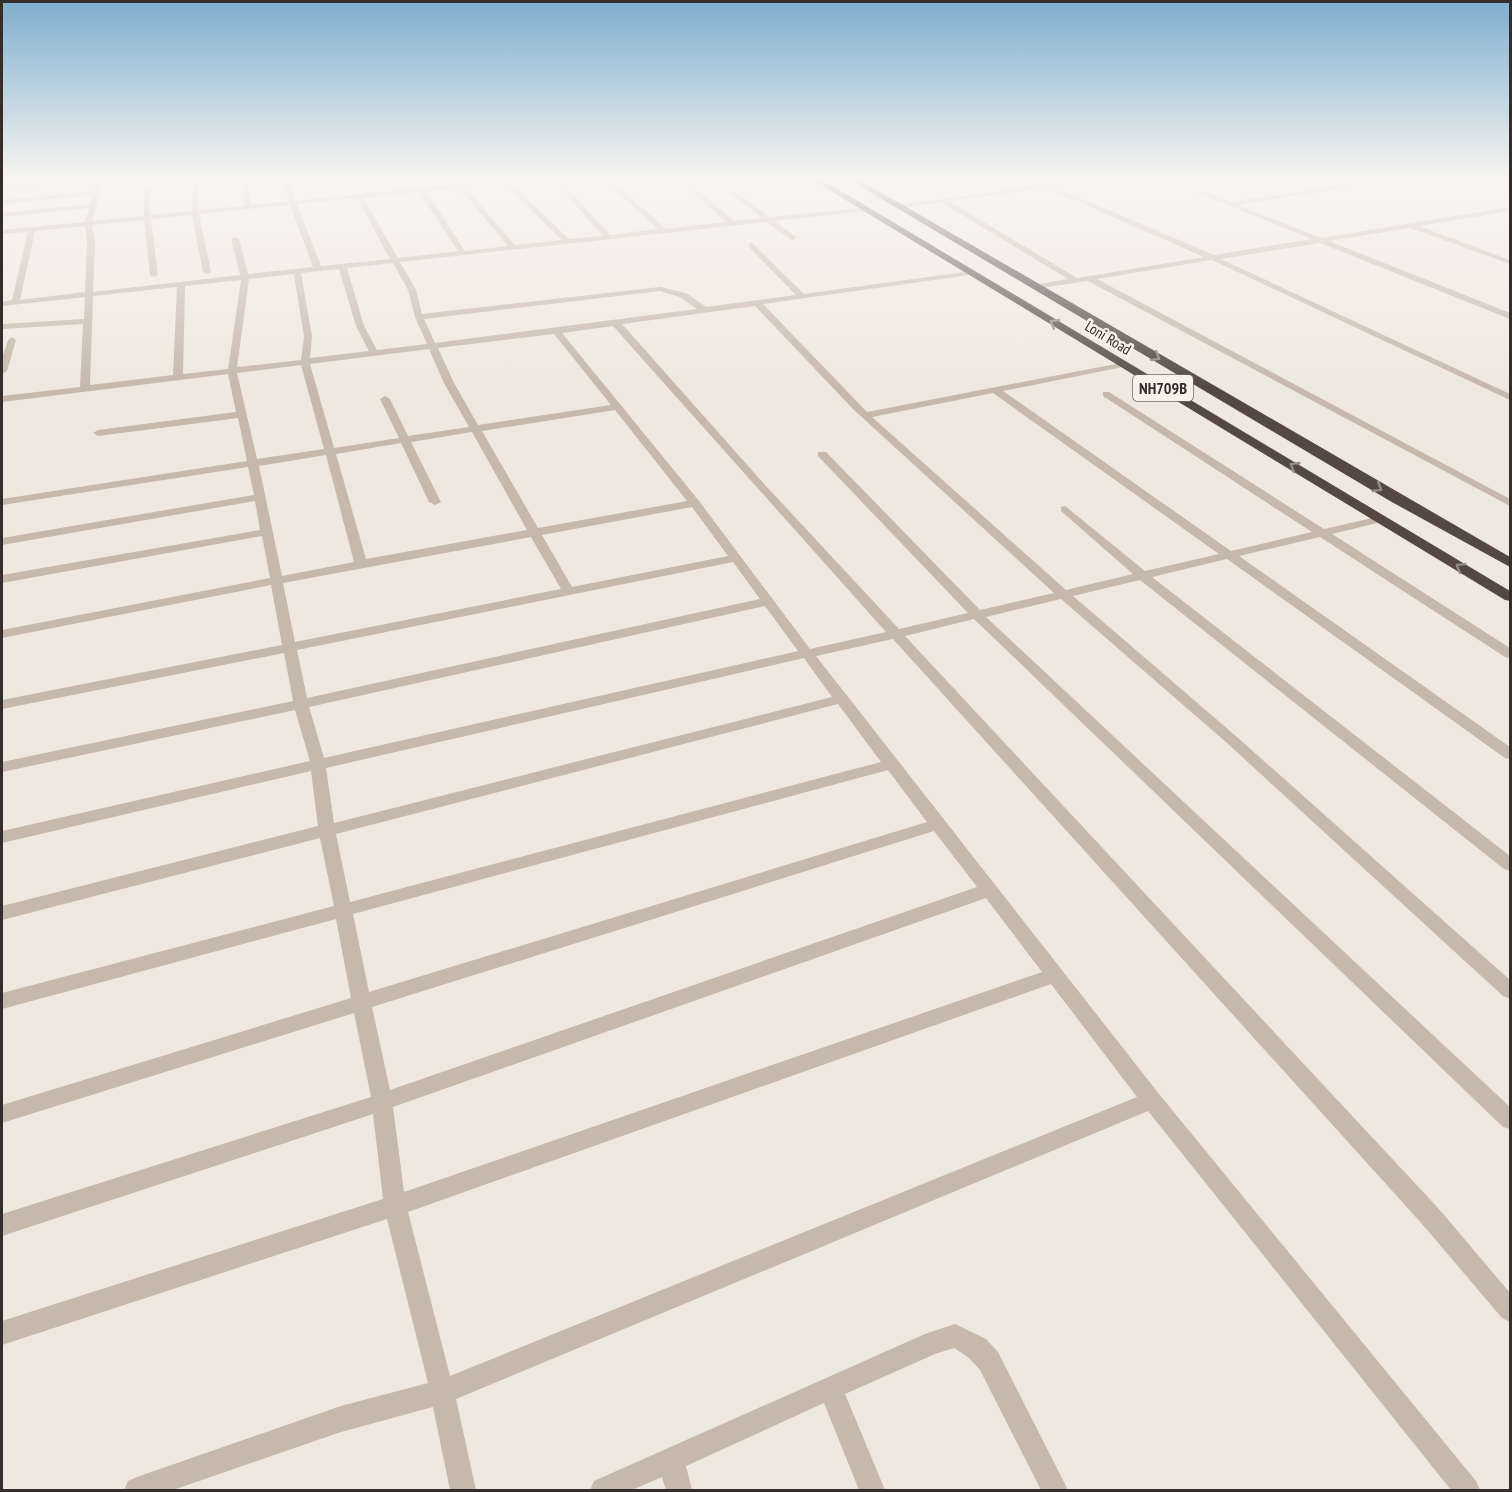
<svg xmlns="http://www.w3.org/2000/svg" width="1512" height="1492" viewBox="0 0 1512 1492" font-family="'PT Sans Narrow',sans-serif">
	<rect width="100%" height="100%" fill="#efe8de"/>
	<g fill="none" stroke-linecap="round" stroke-linejoin="round">
		<path fill="#c6b8ab" fill-rule="evenodd" d="M79 179H104L92 221 144 216V188L147 186 150 188V215L192 211 193 179H199L198 210 245 206 241 179H247L251 205 289 201 284 179H290L295 201 417 188 413 182 416 180 423 188 456 185 453 181 456 179 462 184 505 179H533L511 183 569 239 603 236 552 179H559L610 235 658 229 603 179H610L666 229 726 222 677 179H684L734 221 762 218 729 192 731 189 769 217 865 208 863 211 774 221 796 237 793 241 766 222 400 262 416 290 422 314 660 287 686 293 706 307 796 295 748 246 751 242 804 294 972 271V275H969L763 304 867 412 1126 362V366L1123 367 1003 391 1231 551 1312 532 1103 396V392H1109L1324 529 1381 516 1385 517V521L1332 534 1510 648V658L1505 657 1320 537 1239 556 1510 747V759L1505 758 1227 559 1152 577 1510 856V871L1504 869 1140 580 1073 596 1237 737 1510 980V999L1503 996 1227 743 1061 599 986 617 1510 1107V1129L1503 1127 974 619 905 636 1439 1209 1510 1293V1322L1502 1318 1423 1225 893 639 816 656 1159 1094 1476 1481 1480 1490H1451L1148 1111 456 1399 476 1490H450L433 1407 341 1432 173 1490H124L128 1481 137 1477 341 1406 428 1383 387 1219 2 1345V1321L383 1199 373 1114 2 1236V1214L371 1097 354 1013 2 1123V1105L351 998 336 919 2 1009V993L334 906 320 838 2 920V906L318 826 311 771 2 843V831L310 761 295 710 2 772V762L293 701 284 653 2 709V700L282 645 271 585 2 638V630L270 578 262 536 2 583V575L260 530 255 501 2 545V538L254 495 248 467 2 505V499L247 461 238 418 98 436 93 433 98 430 236 412 228 374 2 402V396L80 387 83 324 2 329V324L84 319 85 297 2 306V302L12 300 28 232 2 234V230L85 222 89 208 2 217V213L90 204 92 195 2 204V200L93 191 96 181 2 190V186ZM504 184 562 240 515 245 465 187ZM459 188 508 246 465 251 426 191ZM419 192 458 251 398 258 363 198ZM357 198 390 259 321 266 297 204ZM290 205 313 267 248 274 239 239 235 237 231 239 240 275 93 292 95 242 92 225 144 220 150 275 154 277 158 275 151 219 192 215 203 272 207 274 211 272 199 214ZM85 226 87 242 85 292 20 300 35 231ZM393 263 408 290 415 317 427 344 377 350 364 326 347 268ZM339 269 356 326 369 351 310 358 312 337 301 273ZM294 274 304 337 301 360 237 367 249 279ZM241 280 228 369 183 374 185 286ZM177 287 173 375 90 385 93 296ZM660 291 680 297 697 309 435 343 424 319ZM755 306 853 409 1054 593 980 610 826 452H818V456L968 613 899 629 766 486 622 324ZM613 326 886 632 810 649 699 501 562 333ZM554 334 611 405 478 425 454 383 438 348ZM429 349 444 383 469 427 408 436 390 399 385 396 380 399 399 438 334 448 310 364ZM301 365 324 449 257 459 237 373ZM993 393 1219 554 1145 571 1065 506 1061 507V511L1133 574 1066 590 872 417ZM615 410 687 501 538 528 482 431ZM472 432 527 530 366 559 336 454 401 443 429 502 435 505 441 502 411 442ZM326 455 354 562 282 576 259 466ZM692 507 728 556 572 587 542 535ZM531 537 561 589 295 642 283 583ZM733 562 760 599 307 698 297 650ZM765 606 798 651 324 758 309 707ZM804 658 832 697 334 823 326 768ZM838 704 881 762 350 902 336 834ZM888 770 927 822 369 992 353 914ZM934 831 977 887 390 1090 372 1007ZM986 898 1042 972 404 1192 393 1107ZM1051 984 1137 1097 450 1376 408 1212Z
			M1029 179H1038L1049 184 1102 179 1055 187 1214 255 1312 239 1198 193 1200 190 1230 202 1385 179H1402L1237 205 1321 238 1510 207V211L1419 226 1510 260V264L1410 228 1329 241 1510 313V319L1320 243 1221 259 1510 394V400L1212 260 1097 279 1510 499V506L1088 281 1033 289V285L1068 279 941 202 898 208 895 206 1040 185ZM1047 188 1204 257 1077 278 949 201Z
			M12 337 16 340 7 371 2 374V358L8 340Z
			M955 1324 986 1339 998 1352 1068 1490H1041L980 1370 968 1357 954 1348 935 1354 845 1394 885 1490H859L824 1403 686 1466 692 1490H666L662 1477 632 1490H590L594 1481 925 1334Z"/>
		<path fill="#544841" fill-rule="evenodd" d="M811 179H821L1510 591V601L1505 600Z
			M848 179H858L1510 557V567L1390 501Z"/>
	</g>
	<defs><path id="oneway-chevron" d="M-2-3.5L2.5 0L-2 3.5" fill="none" stroke-width="1.6" stroke-linecap="round" stroke-linejoin="round" transform="scale(1.5)"/></defs>
	<g stroke="#958c84">
		<use href="#oneway-chevron" transform="translate(1054 323) rotate(-149)"/>
		<use href="#oneway-chevron" transform="translate(1156 357) rotate(31)"/>
		<use href="#oneway-chevron" transform="translate(1294 466) rotate(-149)"/>
		<use href="#oneway-chevron" transform="translate(1378 488) rotate(31)"/>
		<use href="#oneway-chevron" transform="translate(1460 567) rotate(-149)"/>
	</g>
	<linearGradient id="sky" x2="0" y2="1"><stop stop-color="#7eaecf"/><stop offset="0.46" stop-color="#f8f5f0"/><stop offset="1" stop-color="#f8f5f0" stop-opacity="0"/></linearGradient>
	<rect width="1512" height="388" fill="url(#sky)"/>
	<g text-anchor="middle" stroke-width="5" stroke-linejoin="round" paint-order="stroke">
		<g font-size="15" fill="#342d29" stroke="#f7f1e9">
			<text transform="translate(1108 338) rotate(31)" y="5">Loni Road</text>
		</g>
		<rect fill="#f7f1e9" stroke="#6e6863" stroke-width="1.5" x="1133" y="375" width="60" height="26" rx="4.5"/>
		<g font-size="16" font-weight="bold" fill="#342d29">
			<text x="1163" y="394">NH709B</text>
		</g>
	</g>
	<rect width="1512" height="1492" fill="none" stroke="#342d29" stroke-width="6"/>
</svg>
